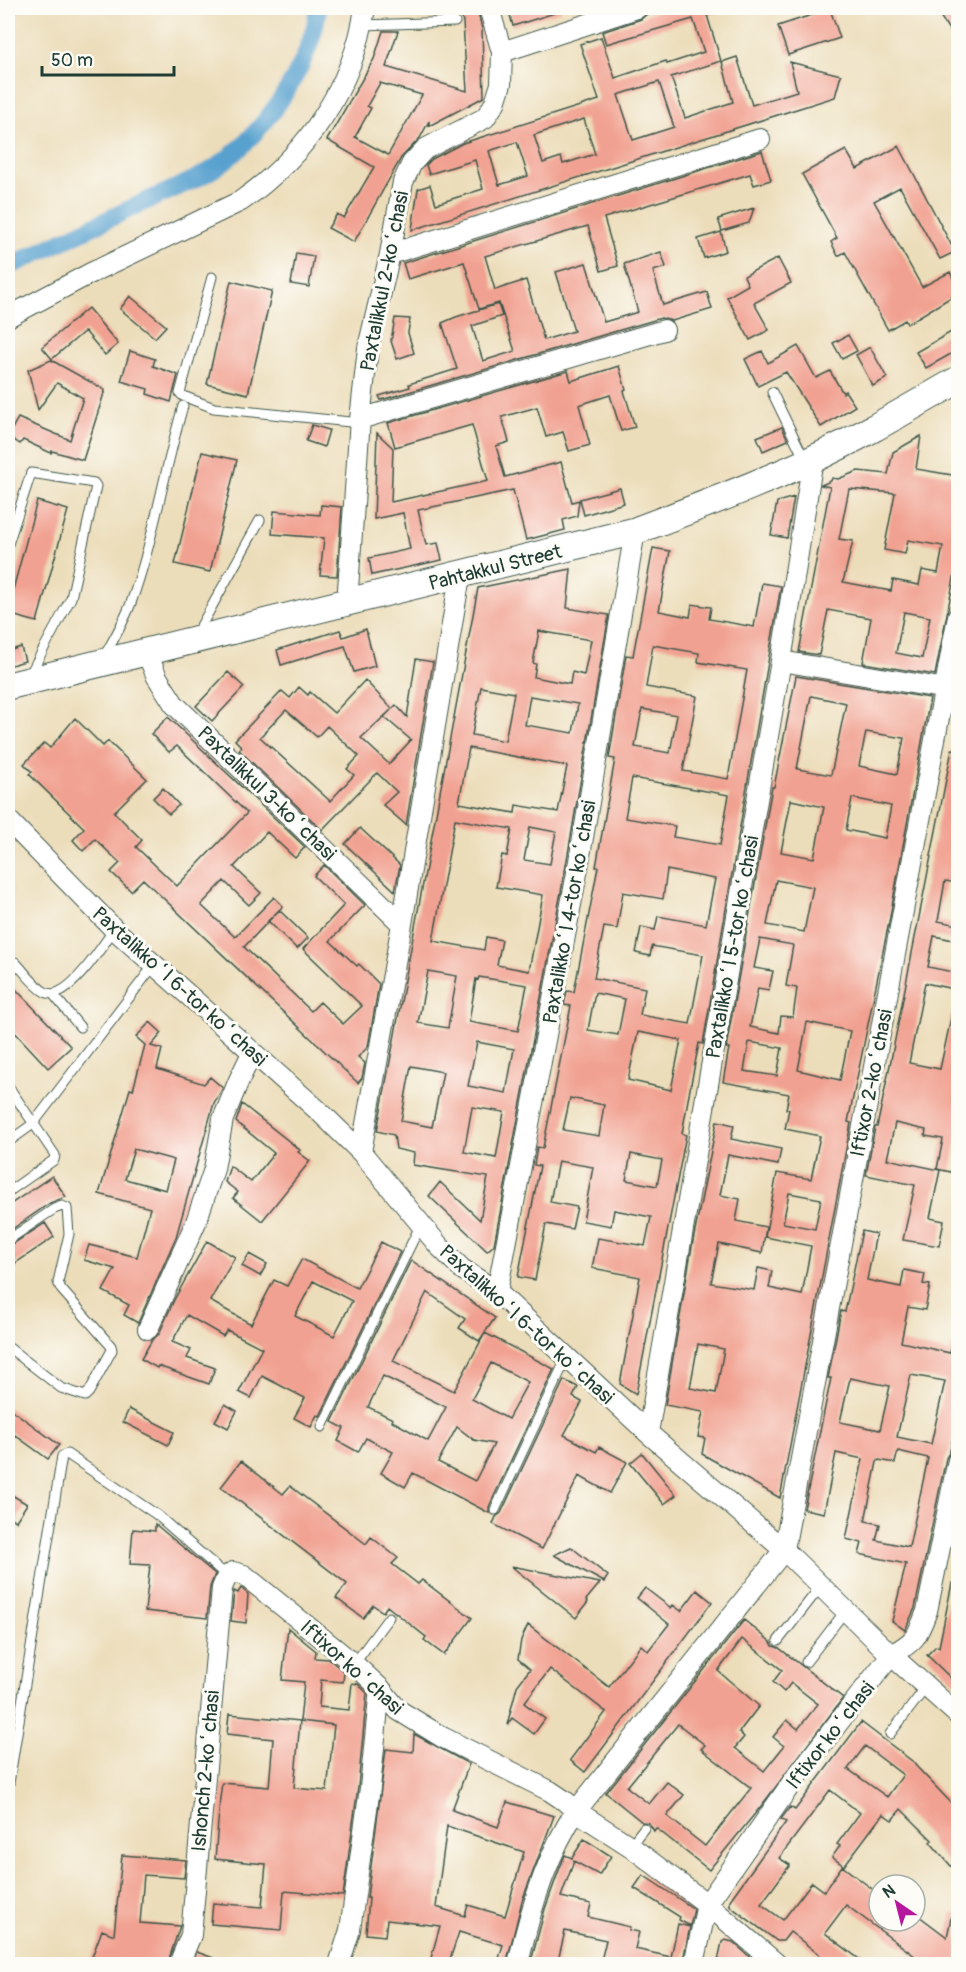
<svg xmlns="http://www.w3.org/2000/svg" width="966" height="1972" viewBox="0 0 966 1972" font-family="Pangolin,sans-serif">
	<rect width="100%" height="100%" fill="#fdfcf7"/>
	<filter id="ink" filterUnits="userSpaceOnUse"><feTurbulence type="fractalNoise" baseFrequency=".0167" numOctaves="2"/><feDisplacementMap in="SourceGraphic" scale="12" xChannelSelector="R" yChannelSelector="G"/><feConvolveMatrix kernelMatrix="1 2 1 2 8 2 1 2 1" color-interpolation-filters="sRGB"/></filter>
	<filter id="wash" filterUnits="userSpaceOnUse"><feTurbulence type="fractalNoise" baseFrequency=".008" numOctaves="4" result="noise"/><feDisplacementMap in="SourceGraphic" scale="24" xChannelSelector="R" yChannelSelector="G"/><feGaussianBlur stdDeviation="1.35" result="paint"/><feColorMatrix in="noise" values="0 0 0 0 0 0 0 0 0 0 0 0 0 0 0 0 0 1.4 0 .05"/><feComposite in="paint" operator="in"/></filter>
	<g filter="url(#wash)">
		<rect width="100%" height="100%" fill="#ecddba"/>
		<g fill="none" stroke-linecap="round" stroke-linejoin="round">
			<path stroke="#58a1cf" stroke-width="18" d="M8 267C53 246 98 224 144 202 166 192 190 183 210 171 261 139 311 68 318 8"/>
		</g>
		<g id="blocks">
			<path fill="#f1a191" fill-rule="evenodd" d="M460 8H477L482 29 484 97 429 126V121L420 138 401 158 354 242 328 228 337 214 344 218 374 167 327 140 374 59 383 31H398L386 67 467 91 463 22ZM380 83 422 95 388 155 355 137 371 108 367 106Z
				M508 8H561V11L513 26Z
				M668 8H719L720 11 707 15 721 61 671 77 685 118 733 102 722 62 737 57 752 105 797 91 790 62 841 75 835 97 412 230 418 189 430 185 436 204 483 189 475 160 429 174 426 165 432 159 463 143 599 100 580 44 601 37 615 78 666 61 667 64 704 52 693 19 606 44 602 32 641 19 647 14ZM659 82 674 127 633 140 618 95ZM584 119 595 154 563 164 561 157 543 163 534 135ZM517 142 528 176 499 185 489 151Z
				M935 8H958V44Z
				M830 9 840 38 788 55 778 26Z
				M899 146 955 252 940 259 900 187 874 201 922 287 950 272 958 288V293L907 324 905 320 888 330 845 252 838 256 831 242 837 238 802 174 846 150 857 169Z
				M762 151 771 180 754 185 750 174 604 218 618 266 601 271 588 226 485 256 495 290 526 280 544 340 574 331 556 272 586 263 604 322 638 312 624 264 661 252 666 267 653 271 663 305 707 292 712 309 672 321 661 318 381 400 379 396 410 387 409 384 457 369 442 323 456 317 498 304 502 316 472 326 483 361 515 351 499 303 479 309 464 262 408 279 403 263Z
				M754 208 749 223 722 231 718 219Z
				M721 232 726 251 704 258 698 239Z
				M296 253 314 256 309 287 291 284Z
				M778 258 791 283 754 303 769 330 750 340 727 297 748 285 744 276Z
				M231 281 272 291 248 394 207 384Z
				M130 296 166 326 155 338 120 309Z
				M88 308 118 344 105 355 85 331 52 359 42 347Z
				M395 318 410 319 408 333 414 353 397 359 391 341Z
				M958 328V350L926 368 916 352Z
				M848 335 857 351 842 359 833 343Z
				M798 346 816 378 830 371 843 393 845 391 855 406 821 427 786 372 758 386 745 359 762 351 768 363Z
				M870 347 887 378 873 386 856 355Z
				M130 351 155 359 153 366 178 375 171 402 147 394 148 389 121 381Z
				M51 360 105 390 83 460 52 451 51 453 23 440 20 444 8 436 18 418 70 440 83 398 57 383 38 410 28 370Z
				M619 366 626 390 624 391 635 427 621 431 610 395 579 405 590 445 569 451 563 432 546 437 537 407 502 417 509 442 496 446 505 477 561 462 572 502 579 500 577 516 563 520 565 530 526 540 513 490 418 510 426 545 438 543 442 560 372 575 369 558 410 549 403 513 374 519 377 433 393 448 391 502 488 481 472 425 395 447 388 423 568 371 571 381Z
				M312 425 329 430 324 447 306 441Z
				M782 427 788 440 763 451 757 437Z
				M921 436 916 469 958 476V558L935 675 863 663 871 618 828 610 819 655 799 652 830 487 821 485 831 481 832 478 838 479 858 471 888 474 893 452ZM849 489 895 493 884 550 905 554 908 540 943 546 938 573 922 570 919 585 893 580 891 591 843 582 853 541 839 539ZM904 612 930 617 922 658 896 653Z
				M202 452 237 460 210 572 175 564Z
				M620 488 624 503 584 515 580 499Z
				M794 497 787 538 771 535 777 502Z
				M37 501 68 510 37 622 8 614V608Z
				M321 505 342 507 337 576 320 575 324 538 272 534 274 511 320 515Z
				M653 548 670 551 659 611 690 617 692 604 711 607 709 619 754 627 762 583 781 586 703 1044 699 1043 689 1094 682 1134 686 1135 636 1394 620 1384 640 1277 592 1268 598 1238 645 1246 651 1217 614 1210 611 1226 583 1221 593 1167 558 1161 550 1202 577 1207 572 1229 546 1224 535 1280 518 1277 540 1166 534 1165 537 1147 543 1148 571 1006 564 1005 567 991 574 992 598 867H596L615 759 609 758 626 655 633 656ZM653 645 699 653 698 662 747 670 728 779 683 771 697 696 646 687ZM642 709 677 715 670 753 635 747ZM632 778 729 795 720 845 673 837 675 826 625 818ZM667 870 715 879 706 925 658 916 655 930 641 927 636 953 650 956 652 946 703 955 690 1024 640 1015 645 988 594 978 604 927 617 929 623 892 663 899ZM595 993 625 999 618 1035 588 1030ZM638 1032 681 1040 671 1090 628 1080ZM570 1098 604 1105 599 1136 563 1130ZM631 1154 662 1160 657 1186 626 1180Z
				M571 569 567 608 609 615 565 871 494 1245 487 1251 429 1196 440 1182 480 1220 488 1177 413 1165 414 1153 396 1149 394 1135 377 1131 478 588ZM539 631 591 640 584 675 572 672 570 684 534 677 536 664 533 663ZM481 687 514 693 505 741 472 735ZM530 696 578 704 573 733 525 725ZM469 748 567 766 558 812 516 805 515 813 459 803ZM455 819 512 829 507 856 502 855 496 887 543 895 529 971 497 965 502 940 486 937 484 950 433 941ZM530 827 556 832 550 864 524 860ZM428 971 457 976 448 1028 418 1023ZM479 977 527 985 518 1031 469 1022 476 979 478 980ZM477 1042 514 1049 506 1093 468 1086ZM411 1066 443 1072 432 1127 401 1121ZM472 1107 504 1112 496 1158 464 1152Z
				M366 629 375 666 354 672 345 646 281 665 277 650 340 630 343 637Z
				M21 647 25 661 8 666V651Z
				M416 659 433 662 406 825 383 805 397 792 377 773 322 830 239 750 242 747 235 740 282 691 290 698 299 687 308 695 310 692 334 713 365 680 392 709 396 705 407 717ZM286 710 317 737 327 726 359 756 347 769 354 775 330 801 260 737ZM391 710 384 717 411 740 389 764 361 738Z
				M228 672 244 687 212 721 196 706Z
				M796 676 930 698 890 917 848 1122 851 1123 780 1498 702 1454 705 1438 698 1437 703 1412 665 1405 692 1246 717 1121 734 1125 731 1139 781 1149 778 1165 728 1155 720 1195 740 1199 736 1221 766 1227 762 1253 719 1244 711 1283 754 1290 758 1268 772 1271 769 1288 802 1295 811 1246 765 1237 777 1173 811 1179 820 1136 785 1129 789 1109H786L789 1094 723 1082 729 1048H726L772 787H774ZM811 696 846 703 831 775 797 769ZM866 732 904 738 897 774 859 766ZM852 798 891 806 885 838 846 830ZM791 800 824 807 814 858 781 852ZM776 880 813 887 804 932 767 925ZM760 939 793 945 786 986 797 988 793 1017 781 1016 779 1033 750 1027 758 988 769 990 773 971 754 968ZM807 1022 850 1031 840 1080 798 1070ZM749 1042 782 1048 777 1076 744 1071ZM789 1193 821 1199 815 1229 783 1223ZM698 1344 724 1349 716 1393 690 1388Z
				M168 717 305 847 295 858 267 832 234 867 261 893 249 905 224 881 201 905 235 937 274 897 283 906 244 947 311 1011 320 1002 343 1024 362 1006 303 949 344 905 314 876 324 865 365 905 330 941 357 966 359 964 379 984 368 1047 358 1057 365 1063 362 1078 358 1083 143 879 131 891 111 872 120 863 95 839 83 851 73 840 84 828 29 774 32 772 24 764 44 743 50 748 75 718 103 746 108 741 147 779 114 812 142 840 136 847 177 886 247 813 177 746 169 752 151 734Z
				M952 749 958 750V802L955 820H958V883L945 881 938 921 958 925V941L934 936 928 967 958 973V990L925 983 909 1063 940 1069 952 1013 958 1014V1135L951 1172 937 1169 943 1139 925 1136 926 1130 895 1123 887 1159 940 1170 930 1218 944 1221 939 1246 903 1240 915 1185 866 1175 875 1127H877L891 1060Z
				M163 788 179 805 169 814 153 798Z
				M360 828 400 865 395 891 345 844Z
				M279 910 308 938 297 949 268 921Z
				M8 981 71 1047 48 1068 8 1025Z
				M150 1022 162 1033 151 1046 162 1049 157 1069 204 1084 210 1077 223 1088 214 1103 176 1237 138 1323 124 1315 129 1305 103 1291 115 1269 84 1260 89 1245 137 1257 150 1208 99 1194 130 1089 133 1090 145 1045 136 1037ZM134 1149 174 1160 166 1190 125 1179Z
				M242 1104 300 1150 298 1152 310 1161 262 1221 233 1198 238 1192 225 1182 230 1166 251 1182 274 1153 236 1122Z
				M52 1176 66 1197 50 1203 8 1232V1206Z
				M45 1223 54 1237 8 1268V1247Z
				M862 1231 876 1234 867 1280 901 1287 904 1270 925 1274 923 1284 930 1285 925 1310 908 1307 901 1342 950 1353 952 1345 958 1346V1414L950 1451 946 1458 915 1608 905 1630 892 1621 906 1564 859 1554 862 1543 846 1539 863 1459 836 1453 824 1513 804 1509 831 1378H828L841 1311 845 1312ZM911 1375 945 1381 931 1444 897 1437ZM850 1378 890 1386 880 1430 840 1422ZM898 1451 928 1458 909 1547 876 1540 880 1524 865 1521 877 1462 879 1460 895 1463Z
				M207 1241 235 1257 210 1301 251 1324 274 1280 287 1286 302 1259 357 1288 381 1242 400 1252 320 1416 317 1415 311 1427 294 1418 305 1398 262 1376 251 1398 239 1392 262 1348 227 1330 223 1336 187 1315 172 1342 191 1350 187 1358 215 1368 209 1384 158 1366 157 1368 141 1359 152 1340 159 1334 174 1300ZM313 1281 352 1301 334 1336 295 1316Z
				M249 1254 267 1264 260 1276 242 1266Z
				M411 1260 495 1318 479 1341 459 1328 465 1319 427 1292 393 1361 454 1391 485 1333 554 1369 489 1507V1513L413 1473 405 1487 381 1473 393 1452 366 1438 358 1452 338 1441 344 1428 332 1422ZM491 1363 528 1382 508 1419 472 1399ZM383 1376 446 1407 428 1441 392 1421 393 1419 368 1407ZM457 1427 474 1440 494 1444 475 1481 438 1462Z
				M564 1380 578 1387 573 1397 582 1402 564 1435 596 1452 599 1447 627 1462 610 1493 579 1476 542 1549 493 1524 496 1517 501 1513Z
				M225 1404 237 1411 228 1428 215 1421Z
				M8 1407 59 1445 48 1459 8 1430Z
				M129 1409 174 1432 168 1445 123 1422Z
				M642 1453 676 1495 664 1504 630 1463Z
				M241 1461 283 1494 290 1486 366 1544 371 1537 398 1558 392 1564 418 1584 422 1580 472 1618 444 1655 424 1640 426 1637 387 1606 383 1612 373 1605 363 1618 336 1598 347 1584 221 1487Z
				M12 1495 27 1504 16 1521 8 1516V1502Z
				M155 1524 215 1574 210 1587 207 1618 145 1611 150 1565 130 1564 133 1529 155 1531Z
				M571 1547 608 1576 604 1582 554 1555Z
				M511 1566 600 1583 586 1600 588 1602 576 1618Z
				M952 1583 958 1584V1685L927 1655 936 1646 939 1647Z
				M241 1588 248 1594 246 1623 231 1621 234 1591 238 1593Z
				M645 1588 671 1608 673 1605 681 1611 697 1590 712 1602 585 1772 570 1760 606 1712 550 1669 524 1703 545 1719 534 1734 512 1718 507 1725 517 1686 530 1669 518 1659 521 1640 528 1625 609 1687 641 1645 648 1651 669 1624 637 1598Z
				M744 1620 771 1642 773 1646 779 1648 843 1698 762 1805 709 1870 656 1828 654 1831 649 1823 642 1822 606 1793ZM742 1639 782 1670 773 1682 784 1692 791 1683 818 1704 798 1729 787 1720 773 1737 784 1746 764 1771 735 1748 744 1737 739 1732 759 1706 718 1671ZM678 1724 705 1745 701 1749 751 1788 705 1846 667 1816 684 1795 667 1782 649 1804 627 1787Z
				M288 1628 316 1651 315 1658 329 1659 344 1672 343 1682 321 1680 319 1707 349 1710 352 1683 358 1684 367 1693 358 1787 343 1896 284 1891 281 1930 211 1924 213 1903 262 1907 266 1864 215 1859 220 1798 222 1783 269 1787 273 1739 227 1734 229 1714 300 1721 304 1682 282 1680ZM300 1721 334 1725 327 1791 294 1788Z
				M861 1722 916 1764 915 1765 958 1810V1874L930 1842 932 1840 901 1809 892 1820 883 1814 844 1866 832 1857 840 1846 837 1844 860 1813 830 1790 779 1858 790 1865 761 1904 783 1920 812 1882 824 1891 842 1866 879 1894V1921H915V1913L947 1937 952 1913 958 1914V1965H927L846 1905 825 1933 867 1965H833L790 1932 783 1941H777L730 1906V1900L786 1822 781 1819 790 1807 795 1810ZM865 1746 903 1775 887 1797 848 1769Z
				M414 1734 469 1764 452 1810 498 1827 507 1802 554 1816 522 1901 506 1965H497L503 1945 459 1932 448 1965H429L440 1926 387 1920 385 1936 366 1934 369 1898H367L386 1749 413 1752ZM447 1826 524 1852 505 1916 468 1905 465 1916 436 1907Z
				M584 1839 611 1856 599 1875 574 1861 561 1897 591 1904 588 1917 630 1927 629 1930 639 1932 635 1949 671 1957 678 1924 690 1927 682 1965H600L606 1940 565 1931 557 1965H530L545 1909 559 1870 565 1855 572 1858Z
				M122 1855 186 1860 184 1878 144 1875 140 1923 180 1926 167 1965H133L119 1959 116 1965H89L102 1930 114 1935Z
				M643 1875 694 1909 690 1926 679 1920 680 1917 634 1888Z
				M725 1940 733 1942 759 1965H717L722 1942Z
				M197 1952 227 1963 226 1965H192Z"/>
		</g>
	</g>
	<g filter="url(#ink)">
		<use href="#blocks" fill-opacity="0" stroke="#3e5548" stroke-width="1.5"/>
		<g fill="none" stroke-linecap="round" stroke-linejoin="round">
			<defs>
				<path id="lane" d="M362 25 455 22
					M212 277 180 393 183 396 214 408 360 423
					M772 392 805 460
					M8 544 31 473 94 483 96 486 71 598 29 676
					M197 633 260 520
					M104 657C113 640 124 622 131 603 154 539 164 471 183 406
					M15 962C24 971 34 986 45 992 66 1004 104 944 114 929
					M53 994 80 1027
					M8 1086 55 1155 54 1160 8 1192
					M8 1142 33 1124 154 965
					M8 1240 54 1209 62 1206 67 1208 69 1234 58 1282 61 1289 111 1346 112 1350 89 1392 85 1396 61 1388 8 1347
					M322 1427 421 1224
					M495 1510 567 1357
					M778 1641 821 1586
					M806 1662 846 1610
					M354 1664 389 1617
					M890 1734 927 1686
					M8 1789 62 1456 67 1454 157 1515 227 1576
					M630 1846 644 1828"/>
				<path id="street" d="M502 52 637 8
					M390 254 760 139
					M8 317 89 274 241 201C305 156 354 87 365 8
					M360 419 664 330
					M347 603 360 419 368 348 390 254 403 182 412 163 425 149 485 118 495 103 501 84 502 52 489 8
					M146 651 157 677 174 704 402 924
					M781 661 958 691
					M8 820 114 929 321 1113 361 1152 439 1246 462 1269 497 1292 648 1433 784 1550 891 1655 958 1715
					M361 1152 402 924 460 576
					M497 1292 577 873 635 531
					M148 1329 196 1222 214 1169 223 1119 239 1080 252 1053
					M648 1433 781 661 813 459
					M179 1964 191 1935 222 1588 227 1576 233 1572 244 1575 354 1664 380 1688 398 1710 442 1737 550 1791 565 1801 576 1811 630 1846 707 1904 777 1964
					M339 1964 350 1930 370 1788 380 1688
					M518 1964C529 1914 547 1854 576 1811L784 1550 958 616
					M694 1964 707 1904 796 1777 891 1655C916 1641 917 1637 927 1611L958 1460"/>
				<path id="secondary" d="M8 686 635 531C693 509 752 487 809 461 861 437 909 408 958 380"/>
			</defs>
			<use href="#lane" stroke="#3e5548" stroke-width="11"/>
			<use href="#street" stroke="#3e5548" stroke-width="22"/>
			<use href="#secondary" stroke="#3e5548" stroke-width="29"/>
			<use href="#lane" stroke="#fff" stroke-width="9"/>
			<use href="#street" stroke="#fff" stroke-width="20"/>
			<use href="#secondary" stroke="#fff" stroke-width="27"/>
		</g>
	</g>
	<g text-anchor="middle" stroke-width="6" stroke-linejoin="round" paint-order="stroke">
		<g font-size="20" fill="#1f3d34" stroke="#fdfcf7">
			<text transform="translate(384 281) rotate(-79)" y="7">Paxtalikkul 2-koʻchasi</text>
			<text transform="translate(495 567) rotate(-14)" y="7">Pahtakkul Street</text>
			<text transform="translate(267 793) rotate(44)" y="7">Paxtalikkul 3-koʻchasi</text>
			<text transform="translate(569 912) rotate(-80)" y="7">Paxtalikkoʻl 4-tor koʻchasi</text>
			<text transform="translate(732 947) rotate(-80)" y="7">Paxtalikkoʻl 5-tor koʻchasi</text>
			<text transform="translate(180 986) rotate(42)" y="7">Paxtalikkoʻl 6-tor koʻchasi</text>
			<text transform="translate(871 1083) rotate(-79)" y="7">Iftixor 2-koʻchasi</text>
			<text transform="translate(527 1324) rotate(42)" y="7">Paxtalikkoʻl 6-tor koʻchasi</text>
			<text transform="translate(352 1667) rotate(42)" y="7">Iftixor koʻchasi</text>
			<text transform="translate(830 1735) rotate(-52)" y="7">Iftixor koʻchasi</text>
			<text transform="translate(205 1771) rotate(-85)" y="7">Ishonch 2-koʻchasi</text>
		</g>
	</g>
	<rect width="966" height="1972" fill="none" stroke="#fdfcf7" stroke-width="30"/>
	<g transform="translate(897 1903) rotate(325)"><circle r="28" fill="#fdfcf7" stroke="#a4b0a9" stroke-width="1.5"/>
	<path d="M0-4.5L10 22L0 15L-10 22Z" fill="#b5179e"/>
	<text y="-9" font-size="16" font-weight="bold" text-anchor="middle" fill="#1f3d34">N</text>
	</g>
	<path d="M42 66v9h132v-9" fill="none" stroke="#1f3d34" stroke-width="3"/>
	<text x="51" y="66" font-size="18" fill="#1f3d34" stroke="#fdfcf7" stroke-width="4.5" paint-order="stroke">50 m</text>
</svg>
